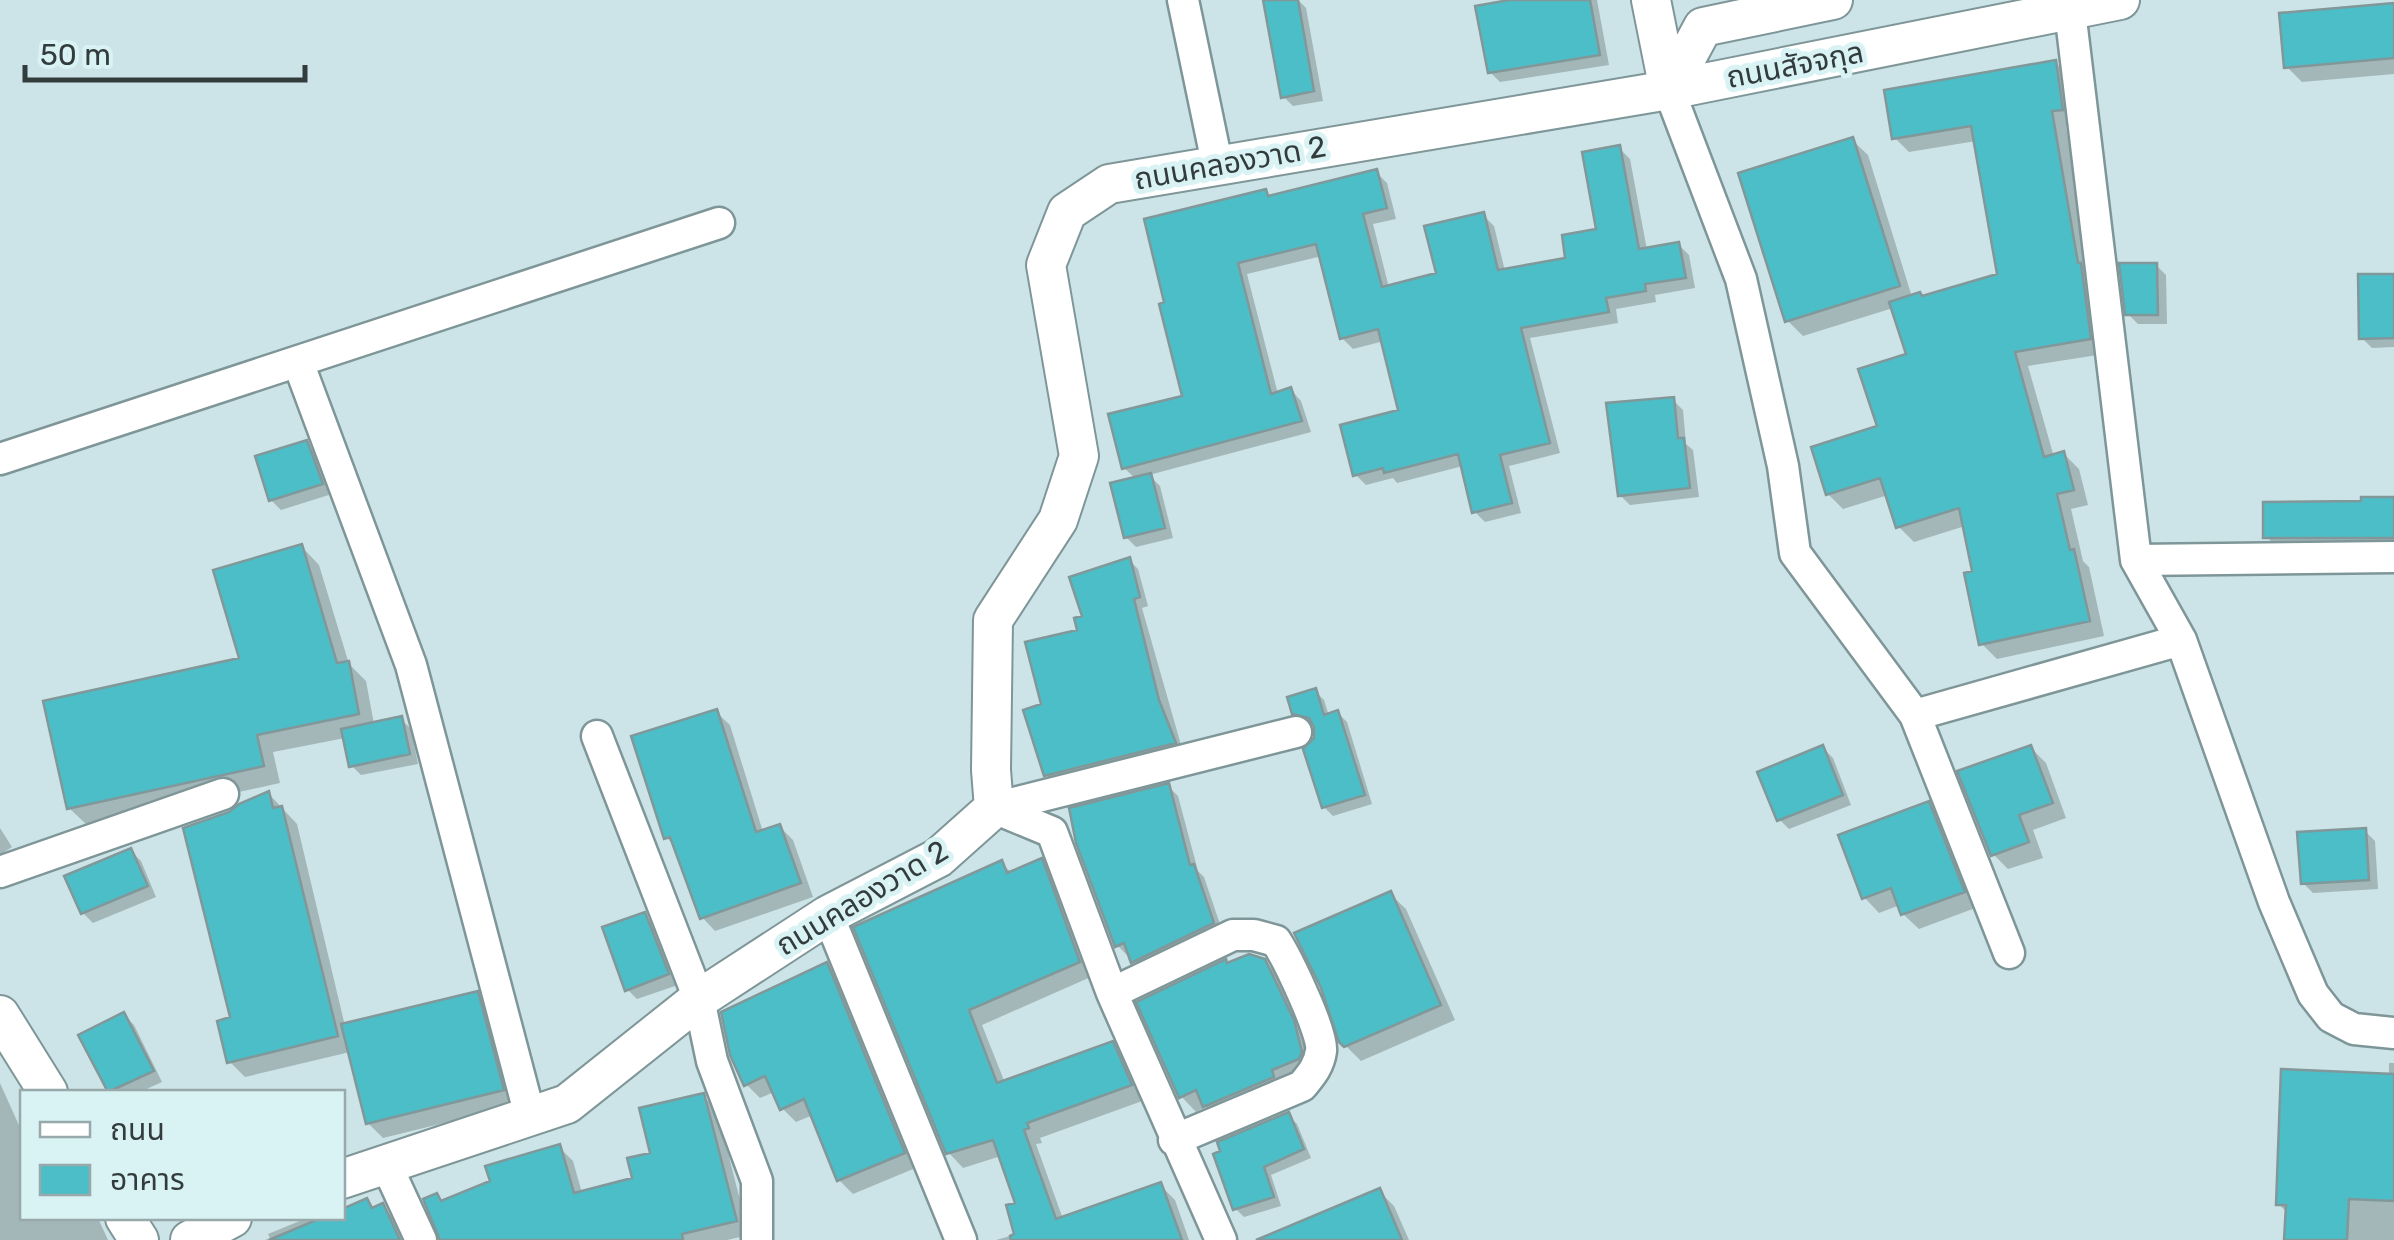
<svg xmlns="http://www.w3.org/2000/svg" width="2394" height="1240" viewBox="0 0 2394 1240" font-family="Rubik,'Noto Sans Thai',sans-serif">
	<rect width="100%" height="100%" fill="#cce4e7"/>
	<path fill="#0003" d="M1285 0H1298L1306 8 1323 101 1293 106 1283 96Z
		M1516 0H1597L1609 65 1500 82 1490 72Z
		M2394 5V74L2302 82 2287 67Z
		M2055 62 2070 78 2077 124 2066 126 2104 354 2028 366 2054 457 2064 454 2079 469 2088 505 2071 509 2083 561 2089 567 2104 636 1997 659 1982 644 1975 573 1965 526 1914 542 1899 527 1888 495 1843 509 1828 494 1880 428 1909 356 1893 308 1803 336 1788 321 1852 140 1868 155 1912 297 1924 298 1999 275 1976 141 1909 152 1894 137Z
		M1619 148 1630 159 1647 250 1678 244 1689 255 1695 288 1655 295 1656 302 1616 309 1618 323 1530 338 1560 453 1509 466 1521 513 1485 522 1474 511 1463 466 1397 483 1393 478 1366 485 1355 474 1401 412 1384 341 1353 349 1342 338 1322 256 1247 274 1278 394 1291 390 1301 401 1311 432 1149 475 1160 486 1173 538 1136 547 1126 537 1136 479 1124 468 1185 398 1266 192 1272 198 1376 172 1387 183 1396 219 1373 224 1389 288 1440 275 1483 215 1494 226 1505 271 1568 260 1598 231Z
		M2156 265 2166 275 2167 324H2138L2128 314Z
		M2394 277V347L2372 348 2362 338Z
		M1673 400 1683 410 1686 444 1693 450 1699 497 1630 505 1620 495Z
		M306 443 316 453 332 494 281 510 271 500Z
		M2394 500V547H2276L2266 536Z
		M302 547 319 565 349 664 366 681 374 724 401 719 411 729 418 764 361 775 351 765 345 738 273 752 280 783 87 825 69 808 242 660Z
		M1129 560 1138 569 1148 606 1142 608 1183 752 1056 784 1046 775 1044 706 1086 618Z
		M1315 691 1324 700 1329 716 1338 713 1347 722 1372 804 1333 816 1324 807 1316 725 1304 722 1295 712Z
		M716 712 730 725 763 832 780 827 793 840 813 897 715 931 702 917 677 848 666 837Z
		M1823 748 1833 758 1851 805 1789 829 1779 819Z
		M2031 748 2046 763 2066 818 2033 830 2043 858 2008 869 1993 854Z
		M1168 786 1178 796 1198 871 1204 877 1223 933 1143 972 1130 954 1127 955 1117 945Z
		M269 794 297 824 345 1026 477 993 492 1009 517 1105 383 1138 368 1123 350 1052 245 1077 230 1062 232 1018 230 814Z
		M1928 804 1944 820 1978 907 1919 929 1903 914 1900 905 1879 913 1864 897Z
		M0 828 12 847 0 855Z
		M2365 831 2375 841 2378 889 2313 893 2303 883Z
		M131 851 141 861 156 897 93 923 83 913Z
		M1041 861 1056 875 1093 976 982 1025 1005 1083 1112 1044 1126 1058 1145 1100 1040 1138 1042 1143 1036 1144 1063 1219 1160 1185 1175 1200 1189 1240H996L1017 1234 1019 1204 1001 1156 963 1168 949 1153 856 929 1001 863 1012 873Z
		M1390 894 1406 909 1455 1020 1361 1061 1346 1046Z
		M644 915 654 925 678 985 637 999 627 989Z
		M1262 959 1278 975 1313 1052 1316 1066 1220 1121 1206 1107 1196 1112 1181 1096 1228 965Z
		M826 965 840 979 918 1167 853 1194 839 1180 813 1115 796 1122 782 1108 774 1092 760 1098 746 1084Z
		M124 1015 134 1025 162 1082 140 1092H111L82 1036Z
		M2389 1063H2394V1240H2287L2288 1213 2278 1204 2389 1076Z
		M0 1083 22 1132V1218H98L108 1240H0Z
		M703 1096 717 1110 749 1235 727 1240H442L436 1196 443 1203 493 1183 559 1147 573 1161 582 1193 635 1180Z
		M1288 1115 1297 1124 1311 1158 1271 1175 1281 1206 1244 1217 1235 1208Z
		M1379 1191 1394 1206 1409 1240H1281Z
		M367 1201 375 1210 382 1206 396 1220 407 1240H265L270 1238 268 1234 307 1218H342Z"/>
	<path fill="#4cbec7" stroke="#81989a" stroke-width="2.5" d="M1263 0H1298L1314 91 1281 98Z
		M1509 0H1590L1600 55 1488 73 1475 6Z
		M2394 3V58L2284 68 2279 13Z
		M2056 60 2063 110 2052 111 2078 263H2081L2091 339 2015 352 2044 457 2064 451 2074 490 2057 494 2070 550 2074 549 2090 621 1979 645 1964 573 1972 571 1959 508 1896 528 1880 478 1826 495 1811 447 1877 426 1858 369 1906 354 1889 302 1920 292 1922 296 1997 274 1971 126 1892 139 1884 90Z
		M1853 137 1900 286 1785 322 1738 173Z
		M1620 145 1639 249 1679 242 1686 278 1645 284 1646 291 1606 298 1609 312 1521 328 1550 443 1500 455 1512 503 1472 513 1458 454 1384 473 1383 468 1353 476 1340 425 1398 410 1378 329 1340 339 1316 244 1238 263 1271 394 1291 387 1302 421 1122 469 1108 414 1182 396 1159 304 1164 302 1144 219 1266 189 1268 196 1377 169 1387 208 1363 214 1382 287 1436 273 1424 226 1484 212 1498 270 1565 258 1562 235 1596 229 1582 152Z
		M2119 263H2157L2158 315H2125Z
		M2358 274H2394V338L2359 339Z
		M1674 397 1678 438H1684L1690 488 1618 496 1606 403Z
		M307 440 323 484 269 501 255 456Z
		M1151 473 1165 528 1124 538 1110 483Z
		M2361 497H2394V538H2263V502L2361 501Z
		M302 544 337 663 349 661 359 714 257 735 264 766 67 809 43 701 239 658 213 570Z
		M1130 557 1140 597 1134 599 1159 700 1176 743 1044 776 1023 710 1041 704 1025 642 1077 630 1074 618 1082 616 1069 577Z
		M1316 688 1324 715 1338 710 1365 795 1322 808 1303 749 1314 738V727L1309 718 1292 714 1287 697Z
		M717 709 756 832 780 824 801 883 700 919 670 837 664 839 631 736Z
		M402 716 410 754 349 767 341 729Z
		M1823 745 1843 795 1777 821 1757 772Z
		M2031 745 2053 803 2019 815 2029 842 1991 856 1957 771Z
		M1169 783 1190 865 1194 864 1214 923 1131 963 1124 943 1115 947 1076 843 1069 808Z
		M269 791 273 808 282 806 338 1036 227 1063 217 1021 230 1017 183 828 229 812 239 804Z
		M1929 801 1965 892 1901 915 1891 888 1862 899 1838 835Z
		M2366 828 2369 880 2301 884 2297 832Z
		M131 848 148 886 81 914 64 876Z
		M1042 858 1080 962 969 1010 997 1083 1113 1041 1132 1085 1027 1123 1029 1128 1024 1130 1056 1219 1161 1182 1182 1240H1011L1010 1236 1014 1234 1006 1205 1015 1203 993 1140 946 1154 853 927 1002 860 1007 873Z
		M1391 891 1441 1005 1344 1047 1339 1042 1321 988 1294 933Z
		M645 912 669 974 625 991 602 927Z
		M1249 954 1265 959 1294 1020 1302 1052 1299 1059 1272 1070 1274 1077 1203 1107 1196 1090 1179 1098 1136 1002 1226 959 1227 963Z
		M827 962 905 1153 837 1181 804 1099 780 1110 765 1076 744 1086 730 1055 721 1012Z
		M478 991 504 1090 366 1124 341 1024Z
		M124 1012 154 1071 108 1092 78 1035Z
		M2281 1069 2394 1074V1201L2349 1199 2347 1240H2284L2286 1205H2276Z
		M704 1093 737 1221 682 1234 683 1240H440L423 1199 437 1193 441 1201 490 1181 485 1166 560 1144 574 1193 632 1178 627 1158 650 1153 639 1108Z
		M1289 1112 1304 1149 1264 1167 1274 1197 1233 1210 1213 1154 1220 1151 1217 1142Z
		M1380 1188 1402 1240H1256Z
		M367 1198 372 1208 383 1203 400 1240H269L321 1218H342V1209Z"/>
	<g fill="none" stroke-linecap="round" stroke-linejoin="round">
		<defs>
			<path id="minor" d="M1183 0 1217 163
				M2070 11 2136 560 2181 640 2274 902 2313 994 2331 1017 2354 1029 2394 1033
				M1669 90 1741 279 1783 466 1795 553 1915 715 2009 953
				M298 362 411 665 530 1116
				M0 459 719 223
				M2136 560 2394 557
				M1915 715 2181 640
				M597 736 699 999 712 1061 757 1181V1240
				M0 872 223 794
				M828 915 961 1240
				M1112 993 1233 935H1254L1276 941C1287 958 1324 1034 1321 1051 1319 1066 1311 1075 1302 1086L1174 1140
				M386 1164 421 1240
				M1221 1240 1112 993 1052 832 994 808 1296 732"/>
			<path id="tertiary" d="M1651 0 1669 90
				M1669 90 1703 27 1833 0
				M0 1015 48 1092
				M342 1179 567 1104 699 999 828 915 938 858 994 808 991 770 993 620 1058 520 1079 456 1046 265 1067 212 1109 184 1669 90 2120 0
				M125 1218 139 1240
				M190 1240 232 1218"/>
		</defs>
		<use href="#minor" stroke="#7f9698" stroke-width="35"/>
		<use href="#tertiary" stroke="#7f9698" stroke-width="42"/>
		<use href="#minor" stroke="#fff" stroke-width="30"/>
		<use href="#tertiary" stroke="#fff" stroke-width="38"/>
	</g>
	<g text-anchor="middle" stroke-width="10" stroke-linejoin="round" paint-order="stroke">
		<g font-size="30" fill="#333c3d" stroke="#d9f2f4">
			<text transform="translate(1795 65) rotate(-11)" y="10">ถนนสัจจกุล</text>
			<text transform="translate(1230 163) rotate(-10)" y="10">ถนนคลองวาด 2</text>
			<text transform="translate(862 898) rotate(-31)" y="10">ถนนคลองวาด 2</text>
		</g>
	</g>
	<rect x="20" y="1090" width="325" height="130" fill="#d9f2f4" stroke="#97a9ab" stroke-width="2.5"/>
	<rect x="40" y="1122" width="50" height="15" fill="#ffffff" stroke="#97a9ab" stroke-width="2.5"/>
	<text x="110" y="1140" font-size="30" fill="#333c3d">ถนน</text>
	<rect x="40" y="1165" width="50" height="30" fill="#4cbec7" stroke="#97a9ab" stroke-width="2.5"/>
	<text x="110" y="1190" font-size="30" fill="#333c3d">อาคาร</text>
	<path d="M25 65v15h280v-15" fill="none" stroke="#333c3d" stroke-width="5"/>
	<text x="40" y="65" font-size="30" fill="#333c3d" stroke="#d9f2f4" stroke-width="8" paint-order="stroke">50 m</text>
</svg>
